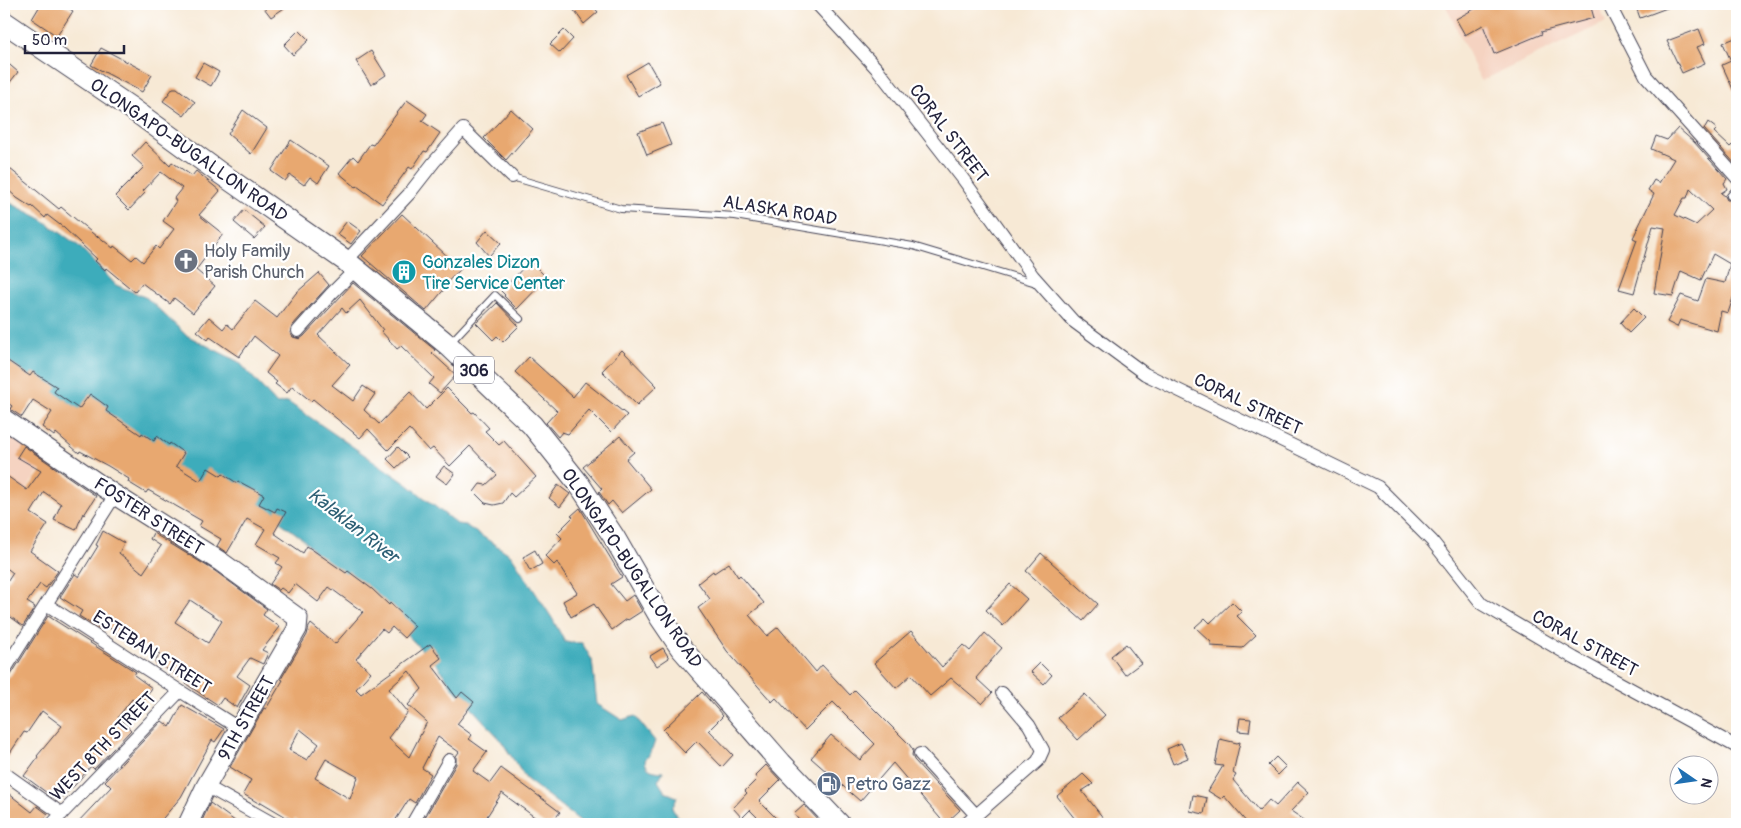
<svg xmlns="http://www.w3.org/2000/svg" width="1741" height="828" viewBox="0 0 1741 828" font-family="Pangolin,sans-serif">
	<rect width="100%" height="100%" fill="#fff"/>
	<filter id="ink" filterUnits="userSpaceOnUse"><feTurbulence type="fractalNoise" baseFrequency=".02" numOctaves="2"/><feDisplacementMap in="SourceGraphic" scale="10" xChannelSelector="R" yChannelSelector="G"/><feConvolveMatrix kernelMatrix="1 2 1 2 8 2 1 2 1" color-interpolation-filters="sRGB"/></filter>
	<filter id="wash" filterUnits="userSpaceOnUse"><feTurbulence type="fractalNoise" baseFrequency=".0096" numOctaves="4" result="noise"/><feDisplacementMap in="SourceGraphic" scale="20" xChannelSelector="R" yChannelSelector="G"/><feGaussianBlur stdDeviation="1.12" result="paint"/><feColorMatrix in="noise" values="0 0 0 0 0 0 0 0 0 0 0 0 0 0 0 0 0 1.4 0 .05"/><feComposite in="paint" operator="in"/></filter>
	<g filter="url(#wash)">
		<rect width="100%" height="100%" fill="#f7e9d5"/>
		<path fill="#f5d3c1" d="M1445 4H1597L1606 22 1481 81Z
			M4 423 50 455 4 522Z"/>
		<path fill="#3dacbb" stroke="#30677b" d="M4 200 40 218 79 246 116 285 147 298 186 335 239 362 277 404 288 402 407 484 457 524 465 525 511 555 552 618 565 642 582 643 592 660 597 704 622 720 635 716 655 741 651 753 645 760C646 771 653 771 663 772L658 781 665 792 677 797 672 808C680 822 689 822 704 824H584L526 779 500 739 453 688 438 666 385 613 331 570 302 538 272 516 190 478 74 413 4 368Z"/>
		<g id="blocks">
			<path fill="#e8a86f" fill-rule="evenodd" d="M41 4H62L73 11 57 36 32 19Z
				M261 4H290L271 17Z
				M580 4H591L598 12 584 24 573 9Z
				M1483 4H1590L1594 18 1541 32 1542 34 1494 54 1483 25 1465 35 1456 19Z
				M1635 4H1675V5L1640 18Z
				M1699 29 1705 44 1697 47 1705 63 1682 73 1667 41Z
				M299 30 309 40 293 55 284 45Z
				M564 30 573 39 560 53 550 44Z
				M1735 38 1737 43V98L1722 65 1731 61 1723 43Z
				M101 48 152 75 142 92 91 65Z
				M371 51 386 75 371 85 356 61Z
				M4 60 18 72 4 90Z
				M648 62 660 83 638 96 626 75Z
				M203 63 219 72 211 86 195 77Z
				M173 88H177L195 102 184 116 163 101Z
				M407 100 427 114 422 121 440 133 427 152 424 151 412 169 409 167 382 204 357 186 356 187 339 173 353 156 358 161 370 144 373 145Z
				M511 109 533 129 506 160 484 138Z
				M243 110 267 128 251 154 228 134Z
				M1708 122 1717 129 1714 132 1730 147 1732 145 1737 151V166L1704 129Z
				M662 123 671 145 647 155 638 132Z
				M1678 128 1694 142 1727 179 1724 183 1727 189 1721 193 1725 196 1727 200H1732L1737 203V286L1728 313 1721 311 1717 331 1680 320 1677 327 1667 322 1681 295 1698 301 1706 279 1725 283 1730 264 1713 254 1701 280 1681 271 1673 296 1654 293 1665 228 1653 226 1634 293 1619 289 1637 240 1633 238 1654 194 1648 190 1654 180 1659 183 1674 159 1651 149 1656 136 1667 140ZM1690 189 1712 210 1696 225 1675 215 1684 198H1687Z
				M291 140 329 166 318 183 310 177 304 185 290 175 285 181 271 171Z
				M145 142 170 166 172 162 192 176 196 171 220 191 199 215 223 234 196 270 215 286 193 313 174 298 170 304 142 283 135 292 106 268 105 270 95 261 97 259 64 228 47 215 45 218 32 206 31 207 17 198 4 186V164L59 209 61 207 97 237 98 236 113 248 114 246 132 260 136 256 143 262 156 246 159 249 174 229 163 221 176 201 174 198 182 188 161 172 143 191 145 193 129 210 115 196 144 167 132 156Z
				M244 210 265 227 254 239 234 222Z
				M402 214 461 269 444 285 446 287 426 311 362 256Z
				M347 221 361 231 351 244 337 234Z
				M487 230 501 243 489 256 477 242Z
				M530 261 547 278 517 309 504 296 505 295 501 291Z
				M319 273 329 285 292 326 290 333 293 337 300 339 304 336 353 283 435 350 432 353 456 375 440 393 429 384 434 378 401 346 397 349 381 331 383 330 360 300 346 313 342 308 318 335 350 365 332 385 353 401 363 386 375 394 364 410 379 424 410 392 426 409 447 388 472 413 474 412 489 428 485 431 499 445 504 441 536 477 514 497 510 493 503 503 494 505 485 503 474 492 480 484 486 485 497 475 470 446 450 466 433 448 429 451 409 429 388 450 368 429 360 438 313 399 311 401 292 386 287 393 275 384 277 382 266 373 278 356 254 336 239 357 210 337 208 340 197 331 209 317 223 329 227 324 233 329 255 301 277 318 296 293Z
				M497 303 519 326 503 342 497 336 493 340 476 323Z
				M1634 308 1644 318 1629 333 1620 323Z
				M622 350 657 386 637 405 602 371Z
				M529 357 573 397 585 382 627 415 611 432 589 410 568 434 562 432 558 437 546 423 557 411 515 372Z
				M8 361 30 376 33 372 57 387 54 392 79 409 90 394 108 407 106 411 141 435 142 433 154 441 157 436 169 445 170 443 184 453 176 466 200 481 208 468 221 476 223 474 237 483 238 481 264 495 259 504 275 512 277 508 286 512 274 533 303 553 307 546 346 573 348 571 372 589 389 605 390 603 415 626 404 638 392 627 387 633 382 629 356 659 371 672 356 689 361 694 430 644 441 658 432 665 457 698 462 692 474 702 457 724 472 735 469 739 487 752 473 771 490 783 501 768 560 812 551 824H544L502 793 482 824H421L456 764V756L459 752 438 737 422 768 431 774 415 803 409 799 393 824H304L295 819 293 821 261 802 260 804 243 794 251 780 230 767 264 708 266 709 283 680 281 679 307 635 309 627 311 624 335 644 363 612 329 587 318 602 295 584 288 593 281 588 279 590 270 584 282 567 276 563 280 558 256 544 265 529 247 519 227 553 217 546 221 539 199 526 202 521 148 490 146 493 128 482 129 479 108 466 80 451 79 453 56 433 54 436 42 427 52 412 33 400 22 417 10 409 12 406 4 400V367ZM409 671 422 689 408 705 427 722 409 757 388 738 408 712 389 689ZM300 729 319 744 307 760 289 750ZM326 759 358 777 350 799 315 778Z
				M620 436 634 452 626 459 651 489 622 513 612 501 608 505 599 492 602 489 583 467Z
				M24 446 96 496 84 515 83 513 76 530 54 520 61 504 44 492 31 513 48 524 30 551 58 571 46 588 40 584 27 602 35 607 23 626 4 612V587L13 573 4 566V474L27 490 41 471 17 457Z
				M398 447 408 457 396 468 387 459Z
				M444 466 455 474 447 484 436 476Z
				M558 485 570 494 560 507 549 498Z
				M580 508 622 577 611 584 625 601 633 595 642 611 628 620 627 619 612 630 594 604 571 617 563 601 577 593 557 562 554 565 545 556 562 538 557 533 573 517 571 516Z
				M103 531 124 543 119 553 143 573 161 546 150 539 153 533 215 571 267 609 263 615 280 627 262 650 268 653 263 664 250 658 237 676 250 685 237 708 223 698 218 705 186 684 187 681 155 662 160 654 131 638 128 641 105 625 101 630 79 616 82 611 60 597 75 574 79 577 98 546 96 545ZM190 600 222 621 208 643 175 622Z
				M535 550 542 564 530 571 523 557Z
				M1041 553 1098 604 1083 621 1026 571Z
				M729 563 738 577 740 575 764 603 749 615 767 636 778 627 816 672 822 665 850 695 855 690 909 744 913 750 912 755 914 760 960 810 945 824 893 763 860 801 811 758 831 735 860 760 875 744 833 702 805 730 776 698 772 702 727 651 698 608 710 599 698 583 713 571 714 573Z
				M1010 584 1027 599 1003 626 986 610Z
				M1232 602 1242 612 1237 616 1256 635 1242 648 1211 646V642L1195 627 1205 618 1210 623Z
				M48 616 136 672 134 675 152 688 140 705 132 699 118 717 131 730 94 769 91 766 75 785 58 801 24 776 38 757 37 756 62 726 42 711 27 733 24 732 4 762V681L11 675Z
				M911 631 942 667 963 645 970 651 985 633 1002 648 976 678 992 693 982 704 951 678 930 696 911 675 896 688 874 663Z
				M1126 644 1141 663 1125 675 1111 656Z
				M663 648 669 658 657 666 650 656Z
				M1040 663 1052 675 1044 684 1031 672Z
				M702 692 723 716 709 730 733 755 722 767 697 741 685 753 663 730Z
				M1085 694 1105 715 1078 740 1058 718Z
				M182 705 224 729 215 742 212 740 181 797 158 824H76L111 787 105 781 162 721 170 727Z
				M1240 718 1251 719 1249 732 1238 731Z
				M1220 739 1237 743 1240 742 1233 773 1236 775 1233 780 1259 811 1269 800 1276 806 1298 782 1309 792 1291 811 1310 824H1248L1224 796 1221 799 1208 791 1223 766 1215 765Z
				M1181 743 1188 758 1173 764 1167 749Z
				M1276 757 1286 767 1278 775 1268 765Z
				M766 765 780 780 759 801 782 824H764L750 810 742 818 733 808 747 793 745 791 757 779 755 776Z
				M1083 774 1093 784 1082 791 1104 819 1097 824H1079L1057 796Z
				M4 790 32 812 37 806 48 814 39 824H4Z
				M1193 795 1207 798 1204 814 1190 811Z
				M210 803 239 824H203L201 823Z
				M804 805 822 824H802L794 814Z"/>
		</g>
	</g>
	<g filter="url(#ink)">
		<use href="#blocks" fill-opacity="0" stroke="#424052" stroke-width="1"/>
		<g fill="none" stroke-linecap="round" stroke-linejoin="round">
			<defs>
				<path id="lane" d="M512 177 621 209 735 216 913 246 1036 283
					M1730 196 1737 188
					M451 342 495 295 520 319"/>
				<path id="street" d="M817 4 878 70 963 179 1033 276 1073 321 1145 374 1378 487 1432 541 1482 604 1574 658 1737 747
					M1609 4 1646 76 1737 178
					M346 261 409 194 434 162 463 129 512 177
					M298 331 331 294 356 269
					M46 604 180 691 240 729
					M4 671 115 495
					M920 754 976 815
					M4 773 62 814
					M206 786 274 824
					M52 824 180 691
					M412 824 449 760
					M966 824 1038 761 1043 750 1029 725 1002 693"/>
				<path id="secondary" d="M4 419 115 495 221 562 298 618 297 629 206 786 188 824"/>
				<path id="primary" d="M4 22 131 108 220 173 346 261 448 345 532 425 579 484 614 537 660 617 681 648 781 763 839 824"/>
			</defs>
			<use href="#lane" stroke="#424052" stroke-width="8"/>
			<use href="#street" stroke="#424052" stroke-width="14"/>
			<use href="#secondary" stroke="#424052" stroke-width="21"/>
			<use href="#primary" stroke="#424052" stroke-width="23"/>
			<use href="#lane" stroke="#fff" stroke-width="6"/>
			<use href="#street" stroke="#fff" stroke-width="12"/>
			<use href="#secondary" stroke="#fff" stroke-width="19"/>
			<use href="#primary" stroke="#fff" stroke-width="21"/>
		</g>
	</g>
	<defs>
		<symbol id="church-disc" viewBox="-11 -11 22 22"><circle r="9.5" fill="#6b7280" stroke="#fff"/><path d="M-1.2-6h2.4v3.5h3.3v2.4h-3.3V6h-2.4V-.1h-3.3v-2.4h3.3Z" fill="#fff"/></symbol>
		<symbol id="building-disc" viewBox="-11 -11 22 22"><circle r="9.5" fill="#0f9aa8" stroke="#fff"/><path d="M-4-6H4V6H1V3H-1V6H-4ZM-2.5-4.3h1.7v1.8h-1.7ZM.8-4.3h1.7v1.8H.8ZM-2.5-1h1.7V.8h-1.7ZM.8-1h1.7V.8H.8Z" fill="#fff"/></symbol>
		<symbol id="fuel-disc" viewBox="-11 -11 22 22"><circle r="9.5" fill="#5c6f8a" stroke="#fff"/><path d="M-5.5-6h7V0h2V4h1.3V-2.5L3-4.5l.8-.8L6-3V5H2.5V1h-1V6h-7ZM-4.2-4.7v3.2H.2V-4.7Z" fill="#fff"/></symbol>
	</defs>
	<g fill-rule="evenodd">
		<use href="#church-disc" x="172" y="247" width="28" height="28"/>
		<use href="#building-disc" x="390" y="258" width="28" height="28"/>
		<use href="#fuel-disc" x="815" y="770" width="28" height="28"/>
	</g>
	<g text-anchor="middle" stroke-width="4.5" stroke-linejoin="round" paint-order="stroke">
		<rect fill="#fff" stroke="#646476" stroke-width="1" x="454" y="356.5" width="40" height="27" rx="4"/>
		<g font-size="16" font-weight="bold" fill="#22223b">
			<text x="474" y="376">306</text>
		</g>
		<g font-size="18" fill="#22223b" stroke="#fff">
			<text transform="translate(949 133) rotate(53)" y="6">CORAL STREET</text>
			<text transform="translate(189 150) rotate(35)" y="6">OLONGAPO-BUGALLON ROAD</text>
			<text transform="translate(780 210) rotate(9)" y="6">ALASKA ROAD</text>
			<text transform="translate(1248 404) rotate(26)" y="6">CORAL STREET</text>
			<text transform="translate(149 516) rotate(33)" y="6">FOSTER STREET</text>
			<text transform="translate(632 568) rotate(56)" y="6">OLONGAPO-BUGALLON ROAD</text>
			<text transform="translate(1585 643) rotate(29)" y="6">CORAL STREET</text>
			<text transform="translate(152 652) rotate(33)" y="6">ESTEBAN STREET</text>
			<text transform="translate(246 718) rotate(-60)" y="6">9TH STREET</text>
			<text transform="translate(103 746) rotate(-46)" y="6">WEST 8TH STREET</text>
		</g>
		<g font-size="18" fill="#5b616d" stroke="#fff" text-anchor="start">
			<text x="204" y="257">Holy Family<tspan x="204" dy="21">Parish Church</tspan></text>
		</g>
		<g font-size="18" fill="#0d838f" stroke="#fff" text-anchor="start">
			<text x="422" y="268">Gonzales Dizon<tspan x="422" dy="21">Tire Service Center</tspan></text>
		</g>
		<g font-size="18" fill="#4e5e75" stroke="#fff" text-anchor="start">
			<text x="846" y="790">Petro Gazz</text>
		</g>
		<g font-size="19" font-style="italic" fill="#2e6075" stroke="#fff">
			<text transform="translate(354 525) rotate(38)" y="7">Kalaklan River</text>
		</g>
	</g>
	<rect width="1741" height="828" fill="none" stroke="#fff" stroke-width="20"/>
	<g transform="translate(1694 780) rotate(103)"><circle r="24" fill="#ffffff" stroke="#a7a7b1"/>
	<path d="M0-4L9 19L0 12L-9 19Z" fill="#1f6fb2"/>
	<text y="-8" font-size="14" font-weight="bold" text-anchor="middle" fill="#22223b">N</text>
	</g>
	<path d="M25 45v8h99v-8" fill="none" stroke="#22223b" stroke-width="2.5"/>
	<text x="32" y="45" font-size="15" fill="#22223b" stroke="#ffffff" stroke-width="4" paint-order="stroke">50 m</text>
</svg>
